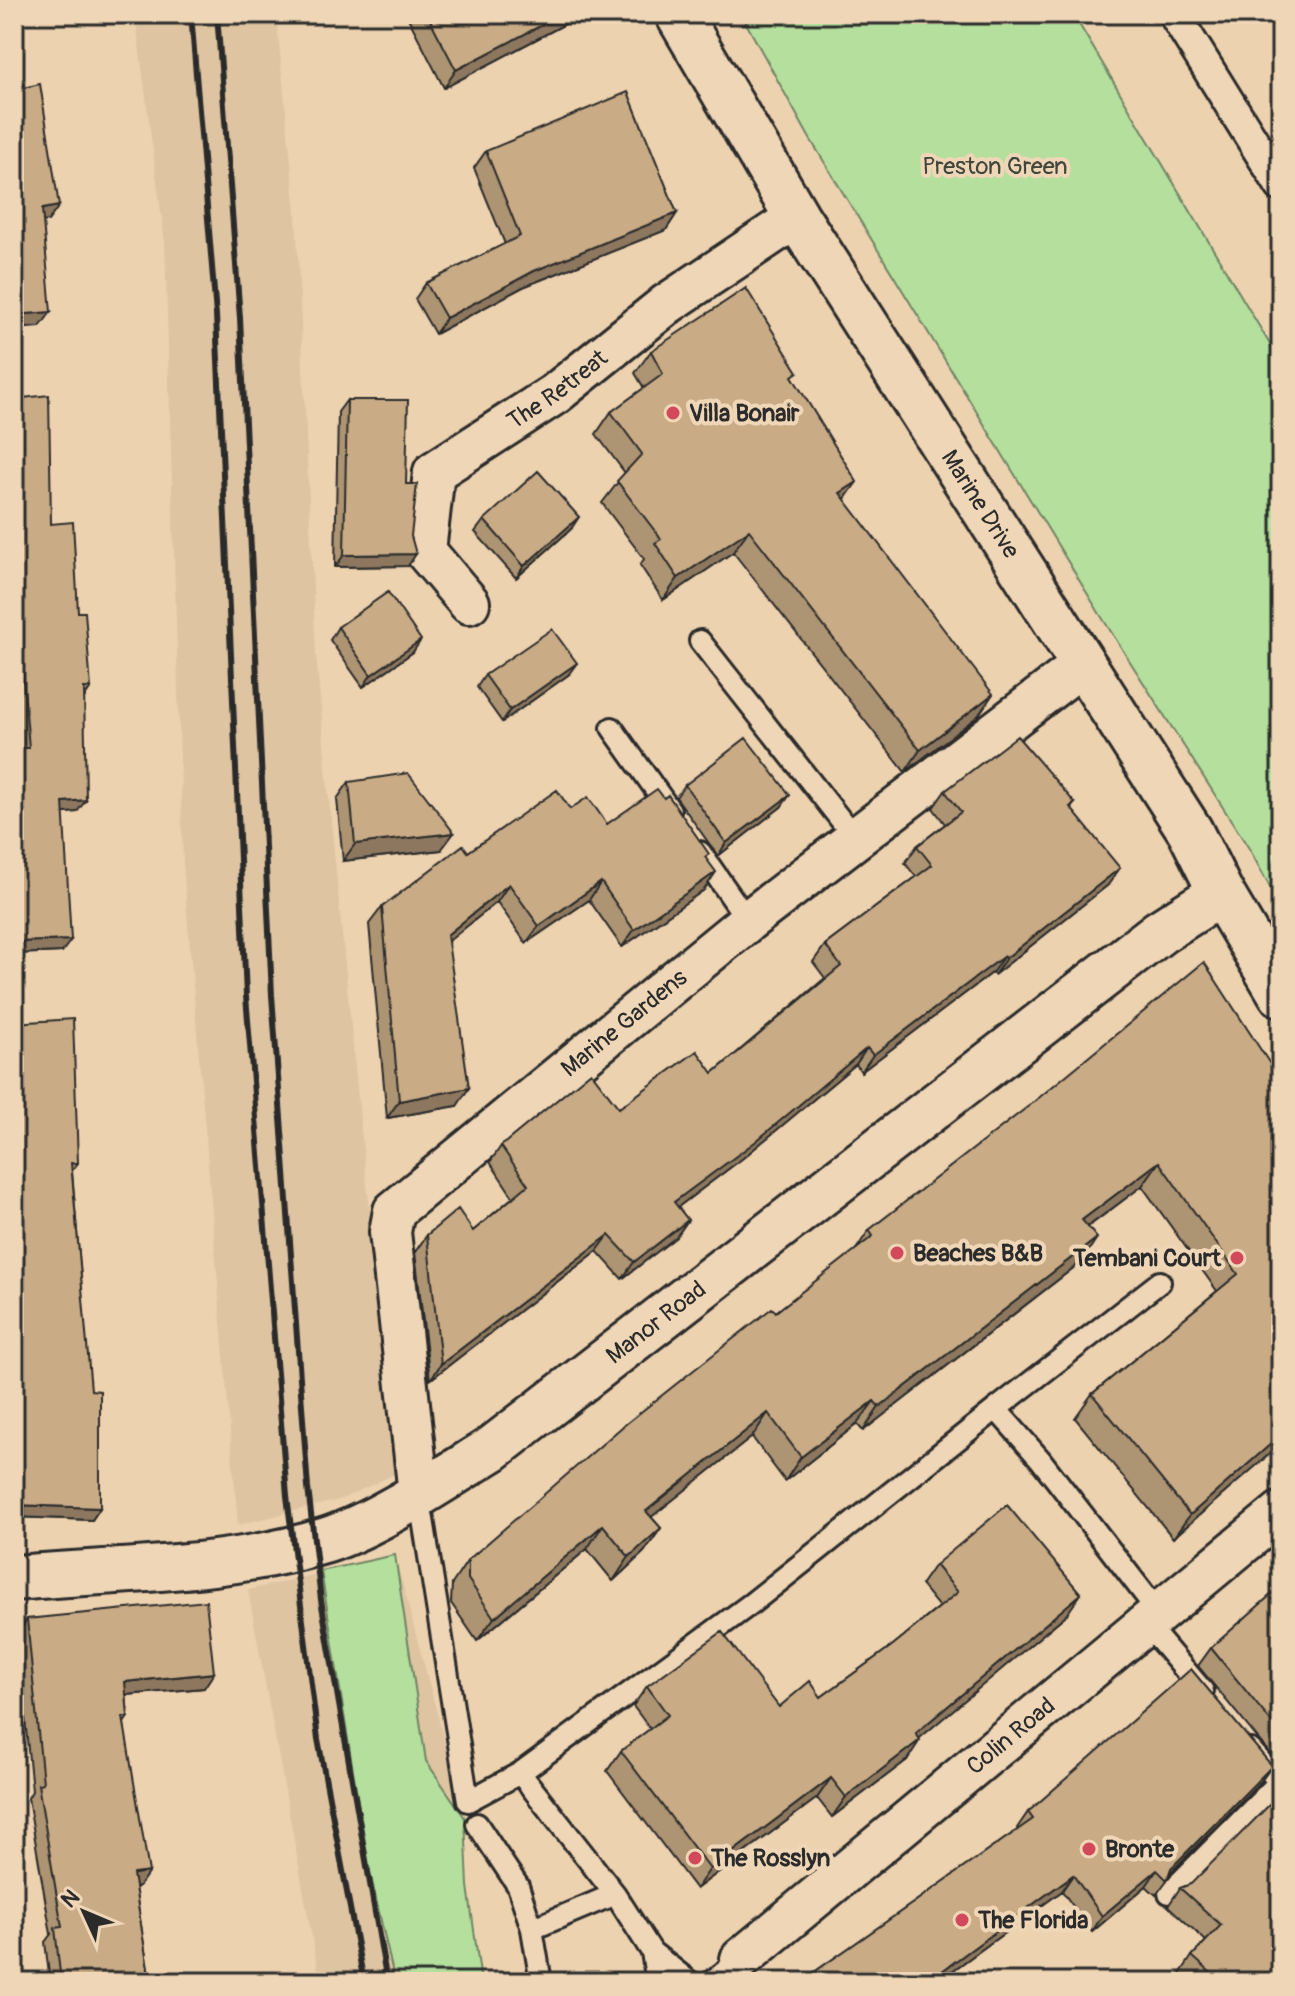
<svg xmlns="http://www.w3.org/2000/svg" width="1295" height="1996" viewBox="0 0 1295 1996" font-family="Pangolin,sans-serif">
	<rect width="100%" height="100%" fill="#edd2b0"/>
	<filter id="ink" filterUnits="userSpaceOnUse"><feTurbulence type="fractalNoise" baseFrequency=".0125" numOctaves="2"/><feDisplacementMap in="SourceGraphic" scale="16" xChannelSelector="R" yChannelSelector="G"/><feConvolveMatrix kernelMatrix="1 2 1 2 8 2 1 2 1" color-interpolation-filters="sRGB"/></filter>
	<g filter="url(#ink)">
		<path fill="#dec4a1" d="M135 14H276L296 212 316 654 329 800 365 1170 403 1470 342 1499 238 1525 183 864 165 243Z
			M395 1556 465 1818 468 1886 481 1982H320L318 1970 248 1590Z"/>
		<path fill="#b4df9d" stroke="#708564" stroke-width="2" d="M741 14H1073L1281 363V908L1250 850 1101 616 809 137Z
			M395 1555 426 1761 465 1818 468 1886 481 1982H395L368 1864 321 1571Z"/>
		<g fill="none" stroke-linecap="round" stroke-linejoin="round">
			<defs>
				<path id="service" d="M700 641 855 838
					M612 728 670 810
					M700 852 748 921
					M996 1409 1160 1282
					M419 1494 468 1801 520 1773 752 1603 996 1409 1040 1459 1159 1613
					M1146 1624 1203 1691
					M520 1773 615 1894 652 1952 690 1982
					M477 1824 518 1886 532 1929 541 1982
					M1169 1893 1279 1782 1251 1750
					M532 1929 615 1894
					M652 1952 657 1982
					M711 1982 741 1959"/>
				<path id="pedestrian" d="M1174 14 1281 186"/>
				<g id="minor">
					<path id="s1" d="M469 603 425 551 434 472 555 394 667 304 797 217"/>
					<path id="s2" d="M419 1494 390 1232 394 1211 748 921 1082 665"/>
					<path id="s3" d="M741 1959 1281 1512"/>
				</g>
				<g id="secondary">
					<path id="s4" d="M678 14 797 217 1190 831 1221 893 1281 994"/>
					<path id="s5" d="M14 1578C118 1569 227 1571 327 1540 379 1523 445 1478 492 1449L1160 932 1221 893"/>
				</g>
			</defs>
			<use href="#service" stroke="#2b2b2b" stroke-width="26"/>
			<use href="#pedestrian" stroke="#2b2b2b" stroke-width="36"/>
			<use href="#minor" stroke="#2b2b2b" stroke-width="46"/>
			<use href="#secondary" stroke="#2b2b2b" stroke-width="50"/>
			<use href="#service" stroke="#efd6b7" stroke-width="20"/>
			<use href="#pedestrian" stroke="#efd6b7" stroke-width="30"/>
			<use href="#minor" stroke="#efd6b7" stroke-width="40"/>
			<use href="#secondary" stroke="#efd6b7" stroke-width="44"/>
			<path stroke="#2b2b2b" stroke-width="6" d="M191 14 216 315 246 996 287 1496 318 1739 364 1982
				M217 14 240 318 272 995 308 1488 321 1600 387 1982"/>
		</g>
		<path fill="#ad9473" stroke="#2b2b2b" stroke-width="2" d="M406 14H584L444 88Z
			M486 151 677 213 666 230 523 287 435 334 415 299 426 283 505 244 474 168Z
			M651 351 793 378 845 500 978 716 905 772 733 552 663 600 640 565 644 559 602 503 625 473 596 434 611 412 644 388 635 373Z
			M14 399 78 612 84 698 77 812 63 813 62 952 14 954V752L16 748H20L14 680Z
			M347 400 406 484 408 566 335 567 338 412Z
			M484 520 571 529 516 578 475 532Z
			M338 627 413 652 363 687 330 640Z
			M485 675H568L502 722 477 687Z
			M349 782 441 850 343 861 337 799Z
			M685 785 781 807 718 856 676 797Z
			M945 791 1075 803 1071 808 1108 885 994 975 992 973 861 1072 856 1064 743 1158 678 1207 688 1220 676 1237 622 1279 597 1251 430 1380 415 1252 427 1235 473 1231 513 1197 490 1162 501 1146 619 1108 713 1073 825 978 813 962 825 945 916 877 905 863 917 846 945 824 933 808Z
			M664 798 706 858 704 890 622 947 589 900 526 943 497 902 448 941 457 1106 387 1118 369 924 382 907 468 852 570 809 607 824Z
			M14 1023 78 1163 72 1171 100 1508 92 1520 14 1517Z
			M1281 1081V1444L1173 1538 1075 1418 1092 1394 1217 1291 1142 1186 1088 1227 1081 1262 863 1431 857 1424 785 1481 752 1437 651 1517 661 1528 644 1552 613 1581 587 1549 477 1641 451 1603 452 1584 468 1560 776 1312 855 1251 869 1230Z
			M935 1565 1067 1614 919 1738 907 1760 832 1817 817 1798 696 1889 607 1771 621 1751 650 1729 633 1706 647 1686 779 1707 821 1697 893 1645 939 1607 921 1585Z
			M1281 1586V1767L1198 1666 1211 1648Z
			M27 1619 204 1688 126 1695 128 1717 124 1723 139 1886 135 1887 150 1982H50L45 1942 51 1934 28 1798 32 1791 17 1634Z
			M1261 1781 1169 1875 1167 1880 1156 1895 1146 1886 1092 1932 1062 1891 937 1982H800L1018 1830 1017 1828 1028 1812Z
			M1191 1884 1281 1982H1189L1180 1974 1192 1956 1206 1941 1168 1906 1180 1888Z"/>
		<path fill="#8d785e" stroke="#2b2b2b" stroke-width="2" d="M563 14H584L444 88 456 70Z
			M59 206 48 221 31 224 42 209Z
			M677 213 666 230 523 287 435 334 446 318 534 271Z
			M51 312 40 327 14 329V315Z
			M857 482 842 503 840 493Z
			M579 517 571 529 516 578 524 566Z
			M749 530 733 552 663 600 678 578Z
			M416 554 408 566 335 567 344 555Z
			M421 640 413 652 363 687 371 675Z
			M577 663 568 675 502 722 510 710Z
			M84 688H91L83 700Z
			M993 694 978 716 905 772 920 750Z
			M790 795 781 807 718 856 726 843Z
			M86 800 77 812 54 814 63 802Z
			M454 833 441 850 343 861 355 844Z
			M1120 868 1108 885 994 975 1006 958Z
			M716 872 704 890 622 947 634 930Z
			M601 882 589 900 526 943 539 926Z
			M509 884 497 902 435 952 447 935Z
			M71 940 62 952 14 954V942Z
			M1004 956 992 973 861 1072 873 1055Z
			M867 1048 856 1064 743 1158 662 1219 674 1202Z
			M469 1088 457 1106 387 1118 399 1101Z
			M1159 1162 1142 1186 1066 1243 1082 1220Z
			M688 1220 676 1237 622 1279 634 1262Z
			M609 1235 597 1251 430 1380 441 1364Z
			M1097 1238 1081 1262 863 1431 879 1407Z
			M874 1401 857 1424 785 1481 801 1457Z
			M768 1413 752 1437 630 1534 646 1511Z
			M1281 1435V1444L1173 1538 1190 1515Z
			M15 1505 100 1508 92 1520 14 1517Z
			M603 1525 587 1549 477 1641 494 1618Z
			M661 1528 644 1552 613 1581 629 1557Z
			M1081 1594 1067 1614 902 1753 916 1733Z
			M214 1673 204 1688 115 1696 125 1682Z
			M920 1740 907 1760 832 1817 846 1797Z
			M1272 1766 1261 1781 1165 1878 1171 1868Z
			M831 1778 817 1798 696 1889 710 1869Z
			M1157 1870 1146 1886 1092 1932 1102 1916Z
			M149 1872 139 1886 123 1889 133 1874Z
			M1073 1875 1062 1891 937 1982H927Z"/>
		<path fill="#c9ac86" stroke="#2b2b2b" stroke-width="2" d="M427 14H563L456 70Z
			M40 84 59 206 42 209 51 312 14 315V90Z
			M628 92 677 213 534 271 446 318 426 283 520 236 486 151Z
			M746 288 798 372 792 376 857 482 840 493 993 694 920 750 749 530 678 578 655 543 661 539 617 481 642 454 611 412 663 374 651 351Z
			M49 395 51 524 73 522 78 612H85L91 688H84L86 800 63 802 71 940 14 942V832H18L16 748H29L16 592H14V399Z
			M347 400H408L406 484H417L411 536 416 554 344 555Z
			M538 471 579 517 524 566 484 520Z
			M388 592 421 640 371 675 338 627Z
			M552 629 577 663 510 710 485 675Z
			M1017 736 1075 803 1070 807 1120 868 1006 958 1004 956 873 1055 867 1048 755 1142 674 1202 688 1220 634 1262 609 1235 441 1364 427 1235 458 1209 473 1231 528 1185 501 1146 591 1072 619 1108 697 1051 713 1073 841 966 825 945 932 865 917 846 961 812 945 791Z
			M746 738 790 795 726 843 685 785Z
			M408 773 454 833 355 844 349 782Z
			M657 789 664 798 668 795 709 854 705 857 716 872 634 930 601 882 539 926 509 884 447 935 469 1088 399 1101 382 907 463 845 468 852 557 790 570 809 588 797 607 824Z
			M1204 962 1281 1081V1435L1190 1515 1092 1394 1238 1274 1159 1162 1082 1220 1097 1238 879 1407 874 1401 801 1457 768 1413 646 1511 661 1528 629 1557 603 1525 494 1618 468 1579V1560L622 1427 772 1308 776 1312 873 1236 869 1230 1030 1105Z
			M73 1019 78 1163H71L91 1390 100 1391V1508L15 1505 20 1338H14V1023Z
			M1007 1505 1081 1594 916 1733 920 1740 846 1797 831 1778 710 1869 621 1751 668 1715 647 1686 722 1632 779 1707 810 1681 821 1697 893 1645 958 1592 935 1565Z
			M1281 1586V1734L1211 1648Z
			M206 1601 214 1673 125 1682 128 1717H123L149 1872 133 1874 150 1982H61L55 1928 62 1927 38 1784 43 1783 27 1619Z
			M1191 1669 1272 1766 1171 1868 1167 1880 1157 1870 1102 1916 1073 1875 927 1982H800L1033 1819 1028 1812Z
			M1281 1793V1982H1221L1192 1956 1221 1925 1180 1888 1191 1884Z"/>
	</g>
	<g fill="#d1495b" stroke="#efd6b7" stroke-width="3">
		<circle cx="673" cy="413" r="8"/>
		<circle cx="897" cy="1253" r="8"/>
		<circle cx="1237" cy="1258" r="8"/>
		<circle cx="1089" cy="1849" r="8"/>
		<circle cx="695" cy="1858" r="8"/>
		<circle cx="962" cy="1920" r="8"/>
	</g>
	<g text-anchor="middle" stroke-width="8" stroke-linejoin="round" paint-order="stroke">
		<g font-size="24" fill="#40463c" stroke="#efd6b7">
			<text x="995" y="174">Preston Green</text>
		</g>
		<g font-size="24" fill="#2b2b2b" stroke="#efd6b7">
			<text dy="8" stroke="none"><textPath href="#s1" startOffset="296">The Retreat</textPath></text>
			<text dy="8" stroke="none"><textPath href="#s4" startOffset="576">Marine Drive</textPath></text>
			<text dy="8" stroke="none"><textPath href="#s2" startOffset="582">Marine Gardens</textPath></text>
			<text dy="8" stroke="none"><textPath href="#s5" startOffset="712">Manor Road</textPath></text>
			<text dy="8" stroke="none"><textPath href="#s3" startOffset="350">Colin Road</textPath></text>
		</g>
		<g font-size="24" font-weight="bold" fill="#2b2b2b" stroke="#efd6b7" text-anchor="start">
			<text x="689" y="421">Villa Bonair</text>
			<text x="913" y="1261">Beaches B&amp;B</text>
			<text x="1221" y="1266" text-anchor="end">Tembani Court</text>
			<text x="1105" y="1857">Bronte</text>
			<text x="711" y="1866">The Rosslyn</text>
			<text x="978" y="1928">The Florida</text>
		</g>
	</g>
	<rect width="1295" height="1996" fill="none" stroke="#efd6b7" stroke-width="48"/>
	<rect x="24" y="24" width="1247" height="1948" fill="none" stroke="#2b2b2b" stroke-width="3" filter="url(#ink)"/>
	<g transform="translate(84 1912) rotate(314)" stroke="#efd6b7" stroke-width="6" paint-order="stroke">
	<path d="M0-6L14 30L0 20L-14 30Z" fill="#2b2b2b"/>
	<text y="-12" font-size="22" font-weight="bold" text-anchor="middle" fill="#2b2b2b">N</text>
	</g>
</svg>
